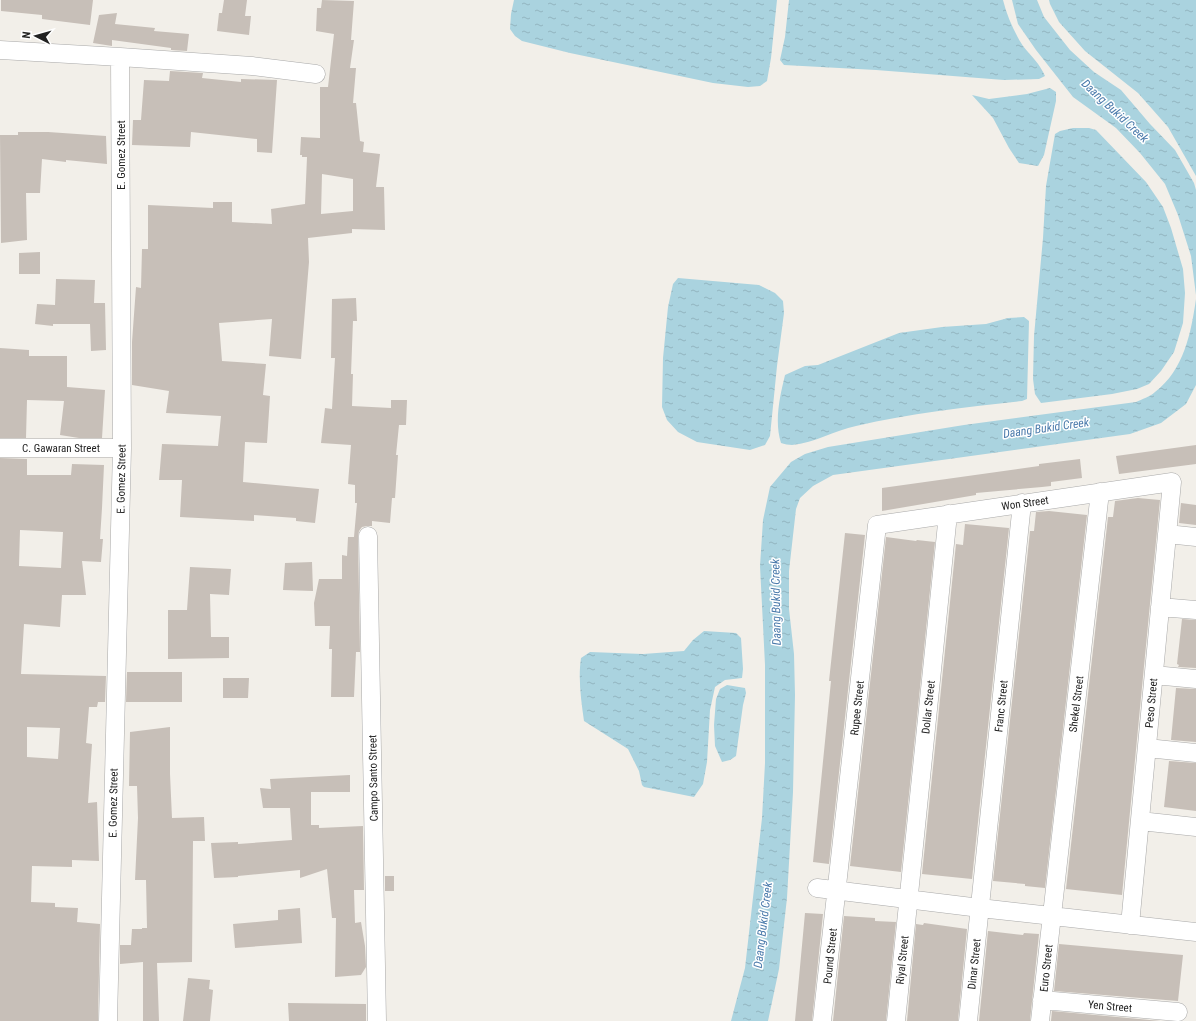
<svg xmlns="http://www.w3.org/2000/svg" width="1196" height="1021" viewBox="0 0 1196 1021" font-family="'Roboto Condensed',sans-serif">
	<defs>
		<pattern id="water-ripples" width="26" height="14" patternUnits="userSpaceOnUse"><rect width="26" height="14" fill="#aad3df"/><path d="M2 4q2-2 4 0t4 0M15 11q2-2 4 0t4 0" fill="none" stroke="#92b5bf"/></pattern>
	</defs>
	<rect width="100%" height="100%" fill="#f2efe9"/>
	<path fill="url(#water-ripples)" d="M514 0H777L771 58 767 81 760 86 748 87 713 83 570 53 522 41 515 36 510 29 511 14Z
		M789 0H1003C1007 16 1014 32 1023 46 1031 56 1040 64 1045 76L1039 79 1004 80 876 70 784 65 780 60 785 37Z
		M1012 0H1037L1044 17 1070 50 1094 72 1121 90 1150 124 1175 150 1194 183 1196 190V295L1191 256 1178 215 1165 184 1140 153 1116 128 1073 97 1036 50 1018 24Z
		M1049 0H1196V176L1168 127 1138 93 1085 51 1059 22 1050 4Z
		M1050 88 1056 92V101L1044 155 1038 166 1019 163 1009 148 993 118 972 95 989 99 1027 94Z
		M1073 128H1089L1096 130 1146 182 1163 207 1171 228 1183 269 1185 293 1183 323 1174 352 1161 371 1149 384 1137 389 1112 394 1041 403 1035 394 1033 379 1034 336 1043 238 1046 186 1055 134 1060 131Z
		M678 278 759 285 775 293 783 301 784 313 777 366 770 436 765 445 750 450 697 442 678 432 667 420 662 407 663 358 668 307 673 284Z
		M1196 299V385L1186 404 1161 423 1130 434 833 475 813 486 800 498 796 509 789 571V609L794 654 795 695 793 792 787 898 779 969 768 1021H731L745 968 762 818 765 763V665L760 566 763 520 770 487 791 462 805 454 828 447 964 425 1136 402C1142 399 1150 397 1155 392 1184 370 1191 333 1196 299Z
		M1024 317 1029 321 1027 399 1022 401C967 407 911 413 856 426 835 430 815 443 792 445 789 445 784 444 781 443 774 421 780 396 785 375L805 366 818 365 899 333 942 327 986 324 1008 318Z
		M704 631 736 633 741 638 743 669 742 678 725 680 715 687 710 710 707 762 703 784 694 797 644 787 642 785 639 771 628 749 584 721C581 700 578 678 581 658L590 652 643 654 684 651 693 640Z
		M727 685 745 688 746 693 743 705 736 756 730 760 722 762 715 746 714 725 716 699 720 689Z"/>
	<path fill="#c7bfb8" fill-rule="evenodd" d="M1 0H93L90 25 42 19V15L1 11Z
		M224 0H247L245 16H251L249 35 217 31 219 13H222Z
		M322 0 354 1 351 40H354L350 68H356L353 103H356L360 141 364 142 363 152 380 154 376 187H384L385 230 352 229V233L308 238 309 262 301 359 269 356 272 319 219 323 222 361 266 364 263 395 270 396 267 443 245 442 243 482 319 489 315 523 296 521V518L254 515V521L180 517 182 480H159L162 444 218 446 221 416 166 413 169 391 132 385V342L136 287 141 288 142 249H148V205L213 208V202H232V222L272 224 271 209 305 204 307 157H302V155H300L301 137 320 138V87H328L334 34 316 31 317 8H321ZM322 174 353 179V211L321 214Z
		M117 13 115 24 155 28 154 31 189 34 187 51 171 50V48L112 40V46L93 43 99 15Z
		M170 71 203 73 202 78 241 82V79L277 80 272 153 257 152V139L191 132 190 147 132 145 133 120H141L144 80 169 81Z
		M18 132H48L106 136 107 164 66 160V162L42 159 40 193H26L27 240 1 243 0 135H18Z
		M40 252V274H19V253Z
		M56 279 95 280 94 303H105L106 350 91 351 90 324H53V326L35 324 37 304 55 305Z
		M356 298 357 321H353L351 374H353L352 406 391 408V400H407L406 425H399L396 455H398L395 498H392L390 523 372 521V526H367L362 527 359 531 358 536 360 652H356L354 697H331L332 649H329L330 626H315L314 603 319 579H342V555L347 556 348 537H354L357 503H355V485L348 484 351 445 321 443 325 408 332 409 335 358H331L332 299Z
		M0 348 29 350V356H67V387L105 390 102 438H79L60 435 64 401 27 400 26 438H0Z
		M1196 445V464L1119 474 1116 456Z
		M0 458 27 459V475H71L72 464 104 465 102 508 100 539H103L101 562 82 561 86 595H62L60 627 24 624 21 674 106 676 105 702H98L97 707H89L86 743 92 744 88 803 97 802 99 861 72 860V867L32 866 31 902 55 903V907L78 908 77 922 100 924 98 1021H0ZM20 530 63 532 61 568 19 566ZM27 727 60 728 58 759 27 757Z
		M1080 459 1082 478 1051 482V486L1042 487 976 493V495L882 511V488L1039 466V464Z
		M1138 498 1160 500 1122 895 1066 889 1108 517H1113L1115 501Z
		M1181 503 1196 505V525L1179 523Z
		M1049 511 1087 515 1045 888 1025 886V884L993 881 1030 531H1034L1036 512Z
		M965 524 1009 528 972 879 922 874 956 544 963 545Z
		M845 533 865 535 829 864 813 862 831 681H829Z
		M886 537 916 541 917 540 935 542 901 872 850 866Z
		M312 562 313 591 283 590 285 563Z
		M190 567 231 569 229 595 210 594 211 637H229V658L168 659V610H187Z
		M1182 619 1196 620V668L1178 667 1179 665 1177 664Z
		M127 672H182V702H126Z
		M223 678H249L248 698H223Z
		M1176 688 1196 689V742L1171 740Z
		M170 727V774L172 818 204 817 205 841H193L192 962 157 963 159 1021H143V962L120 964V945H131L132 929H142V928H147L146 880H135L138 818 137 786H129L130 732Z
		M1169 761 1196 763V811L1164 807Z
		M350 775V792H311V825H319V828L363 826 364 890H354L355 923 361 922 365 946 366 967 361 975 335 977 336 918H332L327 869 300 878V870L238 876V877L214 878 211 843 238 842V844L292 840 290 808H263L260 788 271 789 270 779Z
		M385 876H394V891H385Z
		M300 908 302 943 235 948 233 924 278 920V910Z
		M805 913 823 914 812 1021H795Z
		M844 916 875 918V921L896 922 886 1021H833Z
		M924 923 967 929 958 1021H907L916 924 923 925Z
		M988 931 1023 935 1024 933 1039 934 1030 1021H979Z
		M1059 944 1183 955 1178 1001 1054 991Z
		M188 978 210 980 209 989 213 990 210 1021H183Z
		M288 1003 366 1004V1021H289Z
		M1052 1011 1161 1021H1051Z"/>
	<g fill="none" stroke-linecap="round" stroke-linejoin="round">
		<defs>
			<path id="street" d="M0 50 120 57 122 448 108 1021
				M120 57 252 66 316 74
				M0 448H122
				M1167 534 1196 537
				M368 536 377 1021
				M1160 607 1196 610
				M1154 675 1196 679
				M1147 748 1196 753
				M1140 821 1196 827
				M817 888 980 908 1196 932
				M1042 1000 1178 1012
				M822 1021 877 525 1172 482 1130 925
				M896 1021 948 514
				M968 1021 1022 503
				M1040 1021 1100 492"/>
		</defs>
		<use href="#street" stroke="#a9a9a9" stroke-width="19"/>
		<use href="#street" stroke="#fff" stroke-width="18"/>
	</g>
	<g text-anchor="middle" stroke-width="3" stroke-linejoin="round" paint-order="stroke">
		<g font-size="11" fill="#222" stroke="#fff">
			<text transform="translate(121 155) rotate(-90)" y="4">E. Gomez Street</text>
			<text x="61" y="452">C. Gawaran Street</text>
			<text transform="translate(121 479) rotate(-89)" y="4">E. Gomez Street</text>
			<text transform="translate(1025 503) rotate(-8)" y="4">Won Street</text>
			<text transform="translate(1151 703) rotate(-85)" y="4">Peso Street</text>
			<text transform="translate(1076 704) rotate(-83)" y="4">Shekel Street</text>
			<text transform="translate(1001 706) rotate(-84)" y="4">Franc Street</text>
			<text transform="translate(928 707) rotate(-84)" y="4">Dollar Street</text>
			<text transform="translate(857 708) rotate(-84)" y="4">Rupee Street</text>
			<text transform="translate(373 778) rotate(-91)" y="4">Campo Santo Street</text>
			<text transform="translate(113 803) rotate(-89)" y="4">E. Gomez Street</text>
			<text transform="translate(830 956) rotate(-84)" y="4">Pound Street</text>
			<text transform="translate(902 960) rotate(-84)" y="4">Riyal Street</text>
			<text transform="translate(974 964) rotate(-84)" y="4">Dinar Street</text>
			<text transform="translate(1046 968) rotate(-84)" y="4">Euro Street</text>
			<text transform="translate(1110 1006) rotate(5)" y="4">Yen Street</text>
		</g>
		<g font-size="12" font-style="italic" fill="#4a7aab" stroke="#fff">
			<text transform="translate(1115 111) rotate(43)" y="4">Daang Bukid Creek</text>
			<text transform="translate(1046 428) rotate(-8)" y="4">Daang Bukid Creek</text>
			<text transform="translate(776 602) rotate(-91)" y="4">Daang Bukid Creek</text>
			<text transform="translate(763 925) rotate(-83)" y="4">Daang Bukid Creek</text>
		</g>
	</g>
	<g transform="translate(36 36) rotate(276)" stroke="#ffffff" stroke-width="3" paint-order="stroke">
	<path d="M0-3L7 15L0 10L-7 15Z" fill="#222222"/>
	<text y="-6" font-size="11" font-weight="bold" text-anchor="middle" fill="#222222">N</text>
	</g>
</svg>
